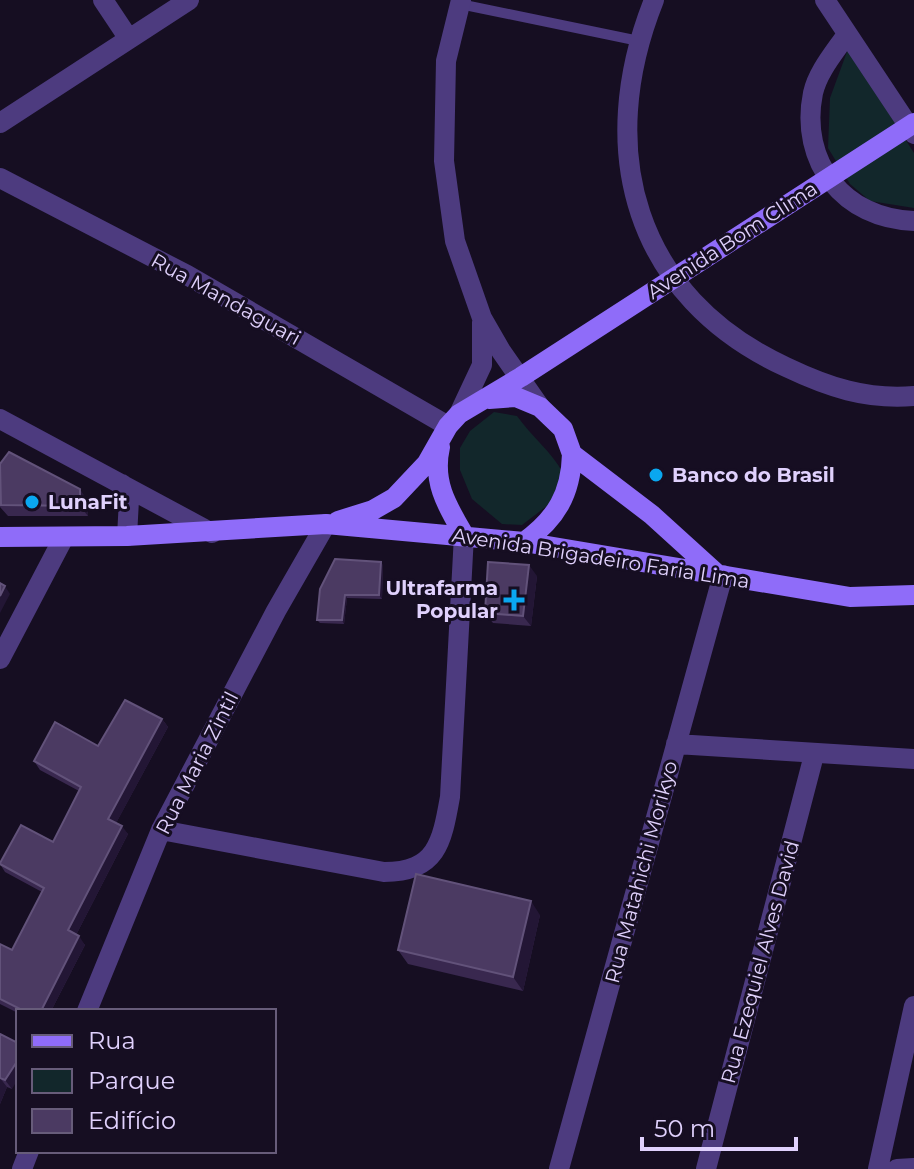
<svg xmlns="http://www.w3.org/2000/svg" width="914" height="1169" viewBox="0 0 914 1169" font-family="Montserrat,sans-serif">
	<rect width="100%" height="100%" fill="#160e22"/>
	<path fill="#12272b" d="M848 49 914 153V208L870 201 850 184 828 148 830 98Z
		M494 412 517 416C532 437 551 451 563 473L552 502 522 525 502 524 472 499 460 470V448L470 431Z"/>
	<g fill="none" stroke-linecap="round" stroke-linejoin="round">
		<path stroke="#4d3b7f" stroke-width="10" d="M460 4 639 41"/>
		<path stroke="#4d3b7f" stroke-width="20" d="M103 0 129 39
			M461 0 446 61 444 161 455 241 482 318 501 351 540 407
			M654 0C594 150 634 297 786 367 828 387 866 400 914 396
			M825 0 914 134
			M847 34C835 52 818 71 813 93 799 162 844 219 914 221
			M0 123 189 0
			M0 178 187 275 448 426
			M459 414 482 365V322
			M0 419 212 533
			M122 484 129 500 127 536
			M0 659 64 537
			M676 744 914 759
			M161 830 384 872C437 872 442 842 450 797L464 535
			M87 1011 161 830 276 611 326 524
			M22 1169 29 1151
			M559 1169 723 575
			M706 1169 814 755
			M878 1169 914 1006
			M897 1169 914 1168"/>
		<path stroke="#8f6cf9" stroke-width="20" d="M489 399 516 397 540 407 563 429 572 454 652 515 717 574
			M440 447C432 482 447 506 464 535
			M338 521 373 510 394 498 427 463 448 426 459 414 521 377 914 123
			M0 537 127 536 326 524 524 542 850 597 914 595
			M524 542C556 519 571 494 572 454"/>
	</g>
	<path fill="#39284f" d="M0 464 87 500 88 516H8L0 507Z
		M335 559 383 565 382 599 347 598 344 624 320 623 317 620Z
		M537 576 531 626 493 623 485 613Z
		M162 719 168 727 116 823 128 834 76 935 85 945 51 1011H18V1013L0 1004V944L12 950 42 892 5 872 0 864 53 842 79 791 40 770 34 761 98 746Z
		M540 915 523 991 408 964 398 950Z
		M0 1034 12 1089 7 1087 0 1104Z"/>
	<path fill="#231635" d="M80 489 87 500 88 516 80 506Z
		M381 562 383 565 382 599 379 595Z
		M529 565 537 576 531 626 523 616Z
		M5 586 10 594 0 613V596Z
		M345 595 347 598 344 624 342 620Z
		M162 719 168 727 114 827 108 819Z
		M122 826 128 834 74 939 68 930Z
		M531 901 540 915 523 991 513 977Z
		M79 936 85 945 51 1011H41Z
		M18 1060V1079L12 1089 5 1080Z
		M0 1078 7 1087 0 1104Z"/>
	<path fill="#4b3a62" stroke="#62527a" stroke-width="2" d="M9 452 80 489V506L1 505 0 464Z
		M335 559 381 562 379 595H345L342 620H317L320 589Z
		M488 562 529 565 523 616 485 613Z
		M0 583 5 586 0 596Z
		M125 700 162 719 108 819 122 826 68 930 79 936 41 1011H24L0 999V944L12 950 44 888 0 864V863L21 825 53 842 81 787 34 761 55 722 98 746Z
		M416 874 531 901 513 977 398 950Z
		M0 1034 18 1043V1060L5 1080 0 1078V1079Z"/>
	<g fill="#0aa7f0" stroke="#160e22" stroke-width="3">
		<circle cx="656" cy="475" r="8"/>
		<circle cx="32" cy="502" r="8"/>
		<path d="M510 588h8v8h8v8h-8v8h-8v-8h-8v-8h8z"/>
	</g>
	<g text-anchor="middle" stroke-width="6" stroke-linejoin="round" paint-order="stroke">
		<g font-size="20" fill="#e0d1fd" stroke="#160e22">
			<text transform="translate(732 240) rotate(-33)" y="7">Avenida Bom Clima</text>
			<text transform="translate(226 299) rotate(29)" y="7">Rua Mandaguari</text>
			<text transform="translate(601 558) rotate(9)" y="7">Avenida Brigadeiro Faria Lima</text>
			<text transform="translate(197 763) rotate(-63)" y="7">Rua Maria Zintil</text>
			<text transform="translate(641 872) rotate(-75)" y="7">Rua Matahichi Morikyo</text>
			<text transform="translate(760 962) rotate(-75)" y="7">Rua Ezequiel Alves David</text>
		</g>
		<g font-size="20" font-weight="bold" fill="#e0d1fd" stroke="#160e22" text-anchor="start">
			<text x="672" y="482">Banco do Brasil</text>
			<text x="48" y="509">LunaFit</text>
			<text x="498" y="595" text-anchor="end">Ultrafarma<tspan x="498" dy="23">Popular</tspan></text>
		</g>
	</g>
	<rect x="16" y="1009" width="260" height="144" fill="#160e22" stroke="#675c7a" stroke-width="2"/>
	<rect x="32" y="1035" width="40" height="12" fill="#8f6cf9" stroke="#675c7a" stroke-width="2"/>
	<text x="88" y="1049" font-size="24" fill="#e0d1fd">Rua</text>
	<rect x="32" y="1069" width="40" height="24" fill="#12272b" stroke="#675c7a" stroke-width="2"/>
	<text x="88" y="1089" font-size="24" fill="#e0d1fd">Parque</text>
	<rect x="32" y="1109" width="40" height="24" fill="#4b3a62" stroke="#675c7a" stroke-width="2"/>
	<text x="88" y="1129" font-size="24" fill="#e0d1fd">Edifício</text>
	<path d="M642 1137v12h154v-12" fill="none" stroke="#e0d1fd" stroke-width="4"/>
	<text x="654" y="1137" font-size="24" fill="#e0d1fd" stroke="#160e22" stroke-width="6" paint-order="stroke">50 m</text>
</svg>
